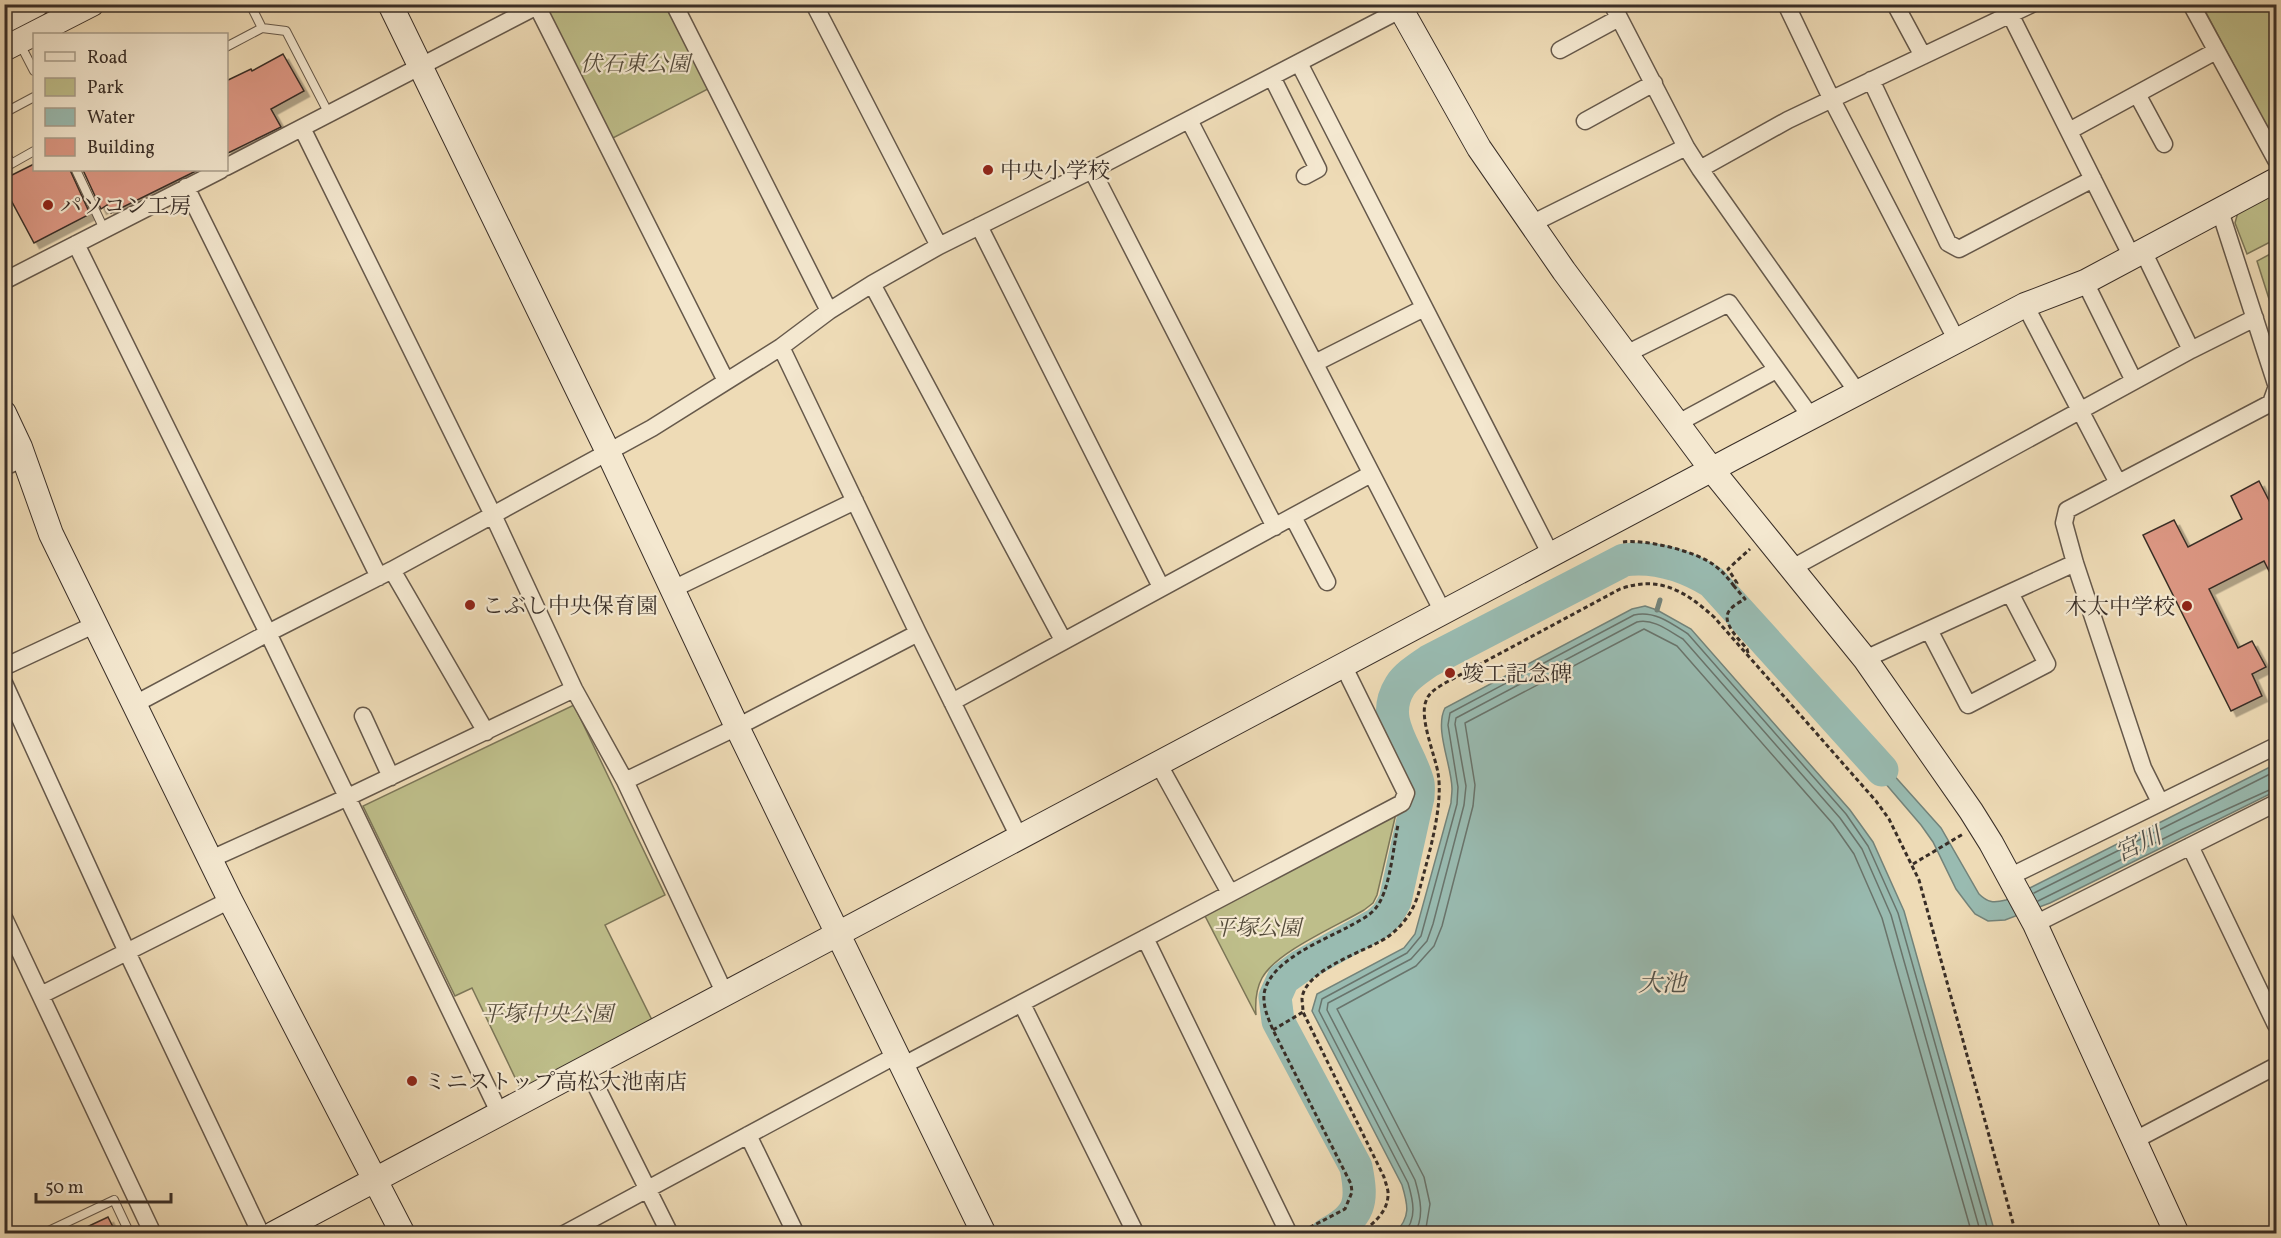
<svg xmlns="http://www.w3.org/2000/svg" width="2281" height="1238" viewBox="0 0 2281 1238" font-family="Vollkorn,'Noto Serif JP',serif">
	<defs>
		<filter id="shadow"><feDropShadow dx="5.5" dy="5.5" stdDeviation="0" flood-color="#0004"/></filter>
	</defs>
	<rect width="100%" height="100%" fill="#eedbb6"/>
	<filter id="stains"><feTurbulence type="fractalNoise" baseFrequency=".00333" numOctaves="4"/><feColorMatrix values="0 0 0 0 .2 0 0 0 0 .09 0 0 0 0 .02 0 0 0 .5 -.17"/></filter>
	<radialGradient id="worn" r=".72"><stop offset=".6" stop-color="#630" stop-opacity="0"/><stop offset="1" stop-color="#630" stop-opacity=".3"/></radialGradient>
	<path fill="#bebe8a" stroke="#7c7658" stroke-width="1.5" d="M564 5H668L708 89 611 139 549 12Z
		M2202 5H2276V144Z
		M2276 192V239L2247 254 2235 223 2238 212Z
		M2276 251V321L2257 261Z
		M574 705 665 895 605 925 652 1020 521 1090 472 988 455 996 363 806Z
		M1397 809 1377 895 1373 903 1364 910C1337 926 1276 952 1262 978 1256 989 1255 1002 1256 1015L1203 912Z"/>
	<path fill="#99bbb1" stroke="#73837a" stroke-width="1.5" d="M1645 606 1657 610 1691 629 1850 810 1873 842 1904 911 1995 1233H1395C1411 1217 1408 1205 1402 1185L1312 1011 1317 994 1404 948 1415 934 1451 803C1451 799 1452 794 1452 789 1452 766 1434 729 1445 708L1632 609Z
		M1857 734 1941 828 1979 894C1988 903 1994 903 2006 900L2276 764V791L2050 903 2005 920 1988 921 1975 914 1968 905 1956 889 1933 842 1921 825 1849 741Z"/>
	<g fill="none" stroke-linecap="round" stroke-linejoin="round">
		<path stroke="#69746c" stroke-width="1.5" d="M2034 893 2276 771
			M2038 901 2183 829 2276 787
			M1403 1234C1418 1219 1413 1200 1408 1183L1319 1011 1322 999 1407 953 1421 936 1457 804 1458 787 1448 725 1450 713 1634 615C1654 610 1671 623 1688 634L1846 814 1868 846 1898 913 1989 1234
			M1414 1234C1425 1218 1420 1197 1415 1180L1327 1010 1328 1003 1411 959 1427 941 1433 924 1464 805 1466 786 1455 724 1456 718 1637 622C1653 618 1669 631 1683 639L1840 818 1862 849 1891 915 1981 1234
			M1425 1234 1430 1204 1424 1177 1337 1009 1416 966 1434 946 1442 926 1473 806 1475 785 1465 723 1644 629 1677 646 1833 824 1854 854 1882 918 1972 1234"/>
		<path stroke="#73837a" stroke-width="5" d="M1668 574 1671 565
			M1657 610 1660 600"/>
		<path stroke="#99bbb1" stroke-width="33" d="M1327 1234C1361 1216 1363 1202 1356 1167L1278 1021 1275 997 1283 979 1301 966 1377 924 1387 915 1395 901 1418 797C1418 793 1419 787 1418 783 1410 750 1378 721 1400 686 1406 676 1419 668 1429 661L1624 560C1655 556 1686 566 1712 582L1882 770"/>
	</g>
	<path fill="#dc9783" stroke="#392e27" stroke-width="1.5" filter="url(#shadow)" d="M283 54 304 91 271 109 281 127 226 154V81L251 69 252 71Z
		M34 164V170H70L90 214 34 243 4 187V179Z
		M83 170H198L111 213 107 205 101 209Z
		M2259 481 2277 516V587L2264 561 2209 589 2238 648 2252 641 2266 667 2252 674 2262 696 2231 711 2143 535 2174 520 2188 547 2242 519 2231 496Z
		M108 1217 116 1233H74Z"/>
	<g fill="none" stroke-linecap="round" stroke-linejoin="round">
		<defs>
			<path id="lane" d="M250 4 262 28 286 31 329 114
				M19 42 34 71
				M226 47 262 28
				M4 113 34 97
				M4 150 11 164 34 151
				M76 170 104 229
				M42 1234 114 1200 130 1234"/>
			<path id="street" d="M674 4 829 311
				M814 4 939 246
				M1612 4 1686 147 1700 169 1858 393
				M1786 4 1831 98 1957 341
				M1895 4 1923 56
				M2191 4 2276 160
				M537 6 726 381
				M2011 16 2132 257
				M1560 50 1619 18
				M1299 63 1551 555
				M1272 77 1318 169 1305 176
				M1871 80 1948 243 1959 249 2093 179
				M2137 94 2164 144
				M1189 120 1443 612
				M1585 121 1654 83
				M302 128 493 515 574 689 625 781 725 994
				M2069 131 2216 51
				M226 167 541 4
				M1700 169 1788 120 2032 4
				M1092 170 1275 527
				M186 187 379 577
				M2220 211 2276 384
				M1531 224 1686 147
				M979 226 1161 587
				M76 244 268 633 500 1114
				M2143 251 2191 350
				M4 281 221 170
				M2085 282 2134 381
				M872 284 1063 640
				M2025 305 2118 483
				M781 347 918 633 1019 837
				M1626 354 1729 303 1811 417
				M1315 363 1424 308
				M1678 423 1776 370
				M4 467 25 458
				M1293 517 1327 582
				M1792 568 2191 350 2255 318
				M392 570 486 732
				M673 589 855 501
				M1929 630 1968 705 2047 664 2010 593
				M1865 659 2075 563
				M4 667 96 624
				M4 683 127 952 261 1234
				M952 702 1371 474
				M135 704 268 633 392 570 652 428 781 347 829 311 872 284 939 246 1092 170 1400 10
				M363 716 391 777
				M1158 763 1230 893
				M625 781 737 727 918 633
				M2160 802 2143 768 2075 563 2064 523 2067 510 2271 403 2276 389
				M2190 846 2276 1025
				M211 859 348 797 574 689
				M2009 877 2276 746
				M4 918 153 1234
				M2035 924 2276 803
				M1145 938 1289 1234
				M41 995 230 900
				M1022 1004 1136 1234
				M902 1066 1402 803 1406 793 1343 665
				M587 1068 670 1234
				M748 1135 796 1234
				M2135 1140 2276 1066
				M564 1234 897 1055"/>
			<path id="secondary" d="M390 4 608 452 737 727 984 1234
				M1398 4 1479 148 1564 271 1712 470 1865 659 1971 811 1991 843 2035 924 2177 1234
				M4 21 37 4
				M4 49 92 4
				M4 413 20 447 51 534 230 900 403 1234
				M273 1234 1737 456 2025 305 2085 282 2276 180"/>
		</defs>
		<use href="#lane" stroke="#66594b" stroke-width="10"/>
		<use href="#street" stroke="#66594b" stroke-width="19"/>
		<use href="#secondary" stroke="#392e27" stroke-width="26"/>
		<path stroke="#392e27" stroke-width="3" stroke-dasharray="4.5 3" stroke-linecap="butt" d="M1623 542C1645 539 1696 551 1714 565 1722 571 1728 578 1734 586
			M1748 653 1747 649C1740 640 1721 623 1729 611 1732 606 1740 602 1745 599L1734 586 1737 583 1728 569 1750 549
			M1913 864 1963 834
			M1273 1030 1303 1012
			M1303 1231 1345 1209 1352 1192 1351 1184 1273 1030C1268 1018 1263 1007 1264 994 1269 961 1322 941 1348 927 1357 922 1368 917 1375 909 1390 892 1393 848 1398 825
			M1359 1234C1372 1225 1387 1213 1388 1196 1389 1190 1385 1182 1384 1177L1303 1012C1303 1007 1302 1002 1302 998 1306 969 1364 952 1386 938 1401 928 1413 912 1418 895 1427 861 1444 807 1438 773 1435 755 1419 718 1426 701 1429 692 1437 688 1445 683L1620 589C1659 575 1685 591 1714 617L1876 801 1889 819 1919 880 2016 1234"/>
		<use href="#lane" stroke="#f4e8d0" stroke-width="8"/>
		<use href="#street" stroke="#f4e8d0" stroke-width="16"/>
		<use href="#secondary" stroke="#f4e8d0" stroke-width="24"/>
	</g>
	<g fill="#8f2418" stroke="#f4e8d0" stroke-width="2">
		<circle cx="988" cy="170" r="6"/>
		<circle cx="48" cy="205" r="6"/>
		<circle cx="470" cy="605" r="6"/>
		<circle cx="2187" cy="606" r="6"/>
		<circle cx="1450" cy="673" r="6"/>
		<circle cx="412" cy="1081" r="6"/>
	</g>
	<g text-anchor="middle" stroke-width="4.5" stroke-linejoin="round" paint-order="stroke">
		<g font-size="22" font-style="italic" fill="#544b3b" stroke="#f4e8d0">
			<text x="635" y="71">伏石東公園</text>
			<text x="1257" y="935">平塚公園</text>
			<text x="547" y="1021">平塚中央公園</text>
		</g>
		<g font-size="22" fill="#392e27" stroke="#f4e8d0" text-anchor="start">
			<text x="1000" y="178">中央小学校</text>
			<text x="60" y="213">パソコン工房</text>
			<text x="482" y="613">こぶし中央保育園</text>
			<text x="2175" y="614" text-anchor="end">木太中学校</text>
			<text x="1462" y="681">竣工記念碑</text>
			<text x="424" y="1089">ミニストップ高松大池南店</text>
		</g>
		<g font-size="24" font-style="italic" fill="#51514a" stroke="#f4e8d0">
			<text transform="translate(2138 844) rotate(-25)" y="8">宮川</text>
			<text x="1662" y="991">大池</text>
		</g>
	</g>
	<rect width="2281" height="1238" fill="none" stroke="#eedbb6" stroke-width="24"/>
	<rect x="6" y="6" width="2269" height="1226" fill="none" stroke="#392e27" stroke-width="3"/>
	<rect x="12" y="12" width="2257" height="1214" fill="none" stroke="#392e27" stroke-width="1.5"/>
	<rect x="33" y="33" width="195" height="138" fill="#f4e8d0" stroke="#a99e8c" stroke-width="1.5"/>
	<rect x="45" y="52" width="30" height="9" fill="#f4e8d0" stroke="#a99e8c" stroke-width="1.5"/>
	<text x="87" y="63" font-size="18" fill="#392e27">Road</text>
	<rect x="45" y="78" width="30" height="18" fill="#bebe8a" stroke="#a99e8c" stroke-width="1.5"/>
	<text x="87" y="93" font-size="18" fill="#392e27">Park</text>
	<rect x="45" y="108" width="30" height="18" fill="#99bbb1" stroke="#a99e8c" stroke-width="1.5"/>
	<text x="87" y="123" font-size="18" fill="#392e27">Water</text>
	<rect x="45" y="138" width="30" height="18" fill="#dc9783" stroke="#a99e8c" stroke-width="1.5"/>
	<text x="87" y="153" font-size="18" fill="#392e27">Building</text>
	<path d="M36 1193v9h135v-9" fill="none" stroke="#392e27" stroke-width="3"/>
	<text x="45" y="1193" font-size="18" fill="#392e27" stroke="#f4e8d0" stroke-width="4.5" paint-order="stroke">50 m</text>
	<rect width="100%" height="100%" filter="url(#stains)"/>
	<rect width="100%" height="100%" fill="url(#worn)"/>
</svg>
